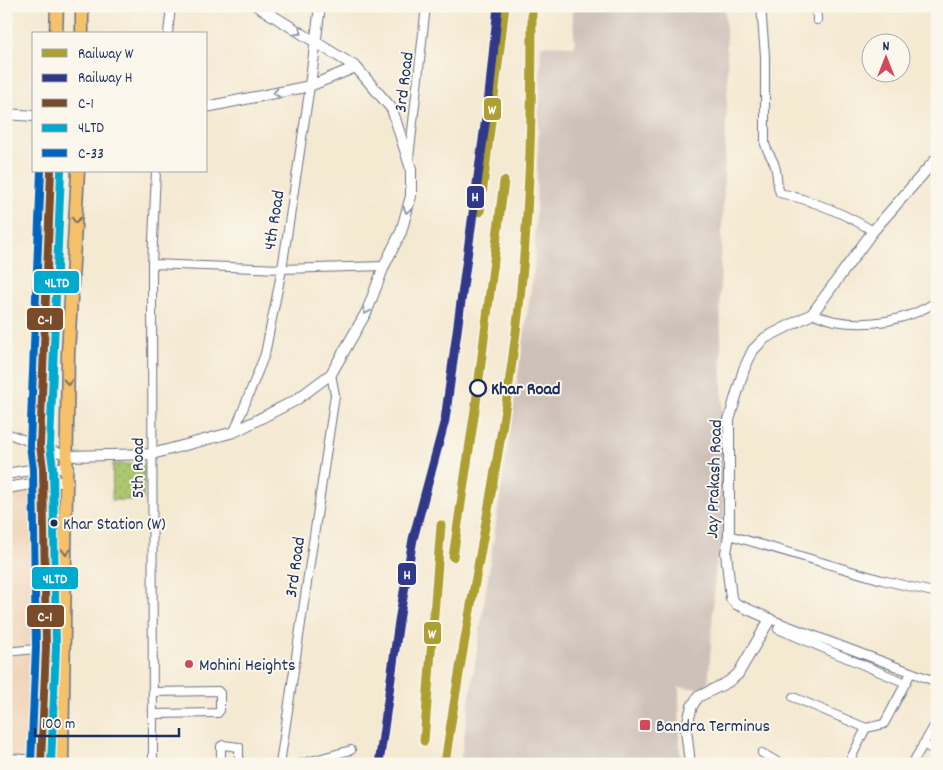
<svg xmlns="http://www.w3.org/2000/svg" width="943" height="770" viewBox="0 0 943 770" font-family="Dekko,sans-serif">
	<defs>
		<pattern id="grass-dots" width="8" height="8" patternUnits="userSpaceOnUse" patternTransform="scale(1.25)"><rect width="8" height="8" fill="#adc96f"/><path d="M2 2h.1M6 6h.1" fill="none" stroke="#8ca45e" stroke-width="1.8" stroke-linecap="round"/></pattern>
	</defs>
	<rect width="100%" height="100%" fill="#fbf7ec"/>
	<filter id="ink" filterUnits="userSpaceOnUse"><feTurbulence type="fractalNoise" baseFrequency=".02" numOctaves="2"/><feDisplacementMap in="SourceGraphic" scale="10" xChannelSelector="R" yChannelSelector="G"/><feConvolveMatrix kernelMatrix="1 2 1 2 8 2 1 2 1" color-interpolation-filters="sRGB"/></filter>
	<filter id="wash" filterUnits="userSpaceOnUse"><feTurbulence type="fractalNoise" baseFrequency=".0096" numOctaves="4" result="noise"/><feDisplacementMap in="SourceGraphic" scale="20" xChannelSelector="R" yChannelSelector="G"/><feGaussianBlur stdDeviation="1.12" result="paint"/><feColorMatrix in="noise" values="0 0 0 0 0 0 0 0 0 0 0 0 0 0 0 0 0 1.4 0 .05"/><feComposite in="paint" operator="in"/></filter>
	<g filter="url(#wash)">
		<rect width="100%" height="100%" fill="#f4e9d1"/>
		<path fill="#f0d5bc" d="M36 488 34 764H6V492Z"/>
		<path fill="#cec1b9" d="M572 6H725L728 78 720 286 725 540 716 563 708 689 679 687 680 764H460L534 268 541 45 575 46Z"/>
		<path fill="url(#grass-dots)" stroke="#647c66" d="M113 464H144L143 500H112Z"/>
	</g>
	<g filter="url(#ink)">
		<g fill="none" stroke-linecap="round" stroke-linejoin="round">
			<defs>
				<path id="minor" d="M761 6 765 56V144C767 152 771 156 774 163 778 173 776 183 780 193 814 201 844 213 873 231
					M816 6 817 20
					M168 34 171 6
					M409 158 426 6
					M152 264 282 269 384 266
					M812 314C819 316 827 319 835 321 868 327 909 321 937 301
					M234 432 265 354 282 269 310 86
					M6 433 68 456
					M729 535 882 580 937 593
					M770 619 937 682
					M778 629 906 683
					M6 652 64 646
					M153 692 218 691 220 693V710L218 713 153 714
					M793 697 866 728
					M923 744 937 752
					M762 753 781 764
					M6 758 62 761
					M153 764 152 264 156 171
					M221 764V746L223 745 239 747V764
					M280 764 335 395 331 374
					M300 764 351 750
					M848 764 866 728 884 724 911 673
					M912 764 937 721"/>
				<path id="tertiary" d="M310 86 320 6
					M206 107 310 86 356 67
					M6 114 34 116
					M68 456 152 454 234 432 296 400 331 374 367 311 384 266 401 232 411 196V169L392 109 356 67 257 6
					M6 474 43 468H68
					M6 488 44 482H68
					M690 764 686 729 692 706 698 697 728 682 738 674 770 619 736 604 731 598 726 553 729 535V420L744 369 753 350 765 338 812 314 873 231 937 158"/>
				<path id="primary" d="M56 34 57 6
					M82 34V6
					M41 764 46 647 43 468 40 446 51 171
					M62 764 68 353 78 171"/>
			</defs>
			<use href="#minor" stroke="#677086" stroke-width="10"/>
			<use href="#tertiary" stroke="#677086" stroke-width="12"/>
			<use href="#primary" stroke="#677086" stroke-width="15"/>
			<use href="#minor" stroke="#fff" stroke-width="8"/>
			<use href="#tertiary" stroke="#fff" stroke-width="10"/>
			<use href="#primary" stroke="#f5c16b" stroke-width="12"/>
			<defs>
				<path id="bus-1" d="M41 764 46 647 43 468 40 446 51 171"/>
				<path id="bus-2" d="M51 764 56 647 53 468 50 446 61 171"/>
				<path id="bus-3" d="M31 764 36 647 33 469 30 446 41 171"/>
			</defs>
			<use href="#bus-1" stroke="#fbf7ec" stroke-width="11"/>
			<use href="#bus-2" stroke="#fbf7ec" stroke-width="11"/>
			<use href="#bus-3" stroke="#fbf7ec" stroke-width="11"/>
			<use href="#bus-1" stroke="#7a4b2a" stroke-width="8"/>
			<use href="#bus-2" stroke="#00a9ce" stroke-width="8"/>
			<use href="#bus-3" stroke="#0065bd" stroke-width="8"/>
			<defs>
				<path id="rail-1" d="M480 212 505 6
					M453 557 476 403 504 181
					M424 741 441 525
					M445 764C465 619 498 477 516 332 530 224 532 115 532 6"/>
				<path id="rail-2" d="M379 764 399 621 413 539 445 420 489 95 498 6"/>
			</defs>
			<use href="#rail-1" stroke="#fbf7ec" stroke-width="12"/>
			<use href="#rail-2" stroke="#fbf7ec" stroke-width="12"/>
			<use href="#rail-1" stroke="#ad9f32" stroke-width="9"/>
			<use href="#rail-2" stroke="#303888" stroke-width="9"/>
		</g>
		<defs><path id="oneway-chevron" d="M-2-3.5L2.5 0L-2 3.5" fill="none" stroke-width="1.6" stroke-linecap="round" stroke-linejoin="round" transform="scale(1.25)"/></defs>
		<g stroke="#8d97ae">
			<use href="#oneway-chevron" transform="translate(299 32) rotate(31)"/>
			<use href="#oneway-chevron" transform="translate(276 93) rotate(168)"/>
			<use href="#oneway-chevron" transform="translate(407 210) rotate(105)"/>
			<use href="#oneway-chevron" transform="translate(366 311) rotate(116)"/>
		</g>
		<g stroke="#7d7164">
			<use href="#oneway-chevron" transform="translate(76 220) rotate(93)"/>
			<use href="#oneway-chevron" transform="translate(68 382) rotate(91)"/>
			<use href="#oneway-chevron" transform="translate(66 552) rotate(91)"/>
		</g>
	</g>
	<circle fill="#fbf7ec" stroke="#1b2f5e" stroke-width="2.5" cx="478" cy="388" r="8"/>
	<circle fill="#1b2f5e" stroke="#fbf7ec" stroke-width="2" cx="54" cy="523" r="4.5"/>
	<g fill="#d1495b" stroke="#fbf7ec" stroke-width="2">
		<circle cx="189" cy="664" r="5"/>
		<rect x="639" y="719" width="12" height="12" rx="2.5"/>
	</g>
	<g text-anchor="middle" stroke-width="4" stroke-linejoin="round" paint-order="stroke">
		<g font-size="17" fill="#1b2f5e" stroke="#fbf7ec" text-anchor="start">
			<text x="63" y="529">Khar Station (W)</text>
		</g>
		<g font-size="18" fill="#1b2f5e" stroke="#fbf7ec">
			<text transform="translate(403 82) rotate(-83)" y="6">3rd Road</text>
			<text transform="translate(273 220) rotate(-81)" y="6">4th Road</text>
			<text transform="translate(137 468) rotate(-90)" y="6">5th Road</text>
			<text transform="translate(713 479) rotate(-88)" y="6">Jay Prakash Road</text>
			<text transform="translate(294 567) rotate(-82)" y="6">3rd Road</text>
		</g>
		<g font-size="18" font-weight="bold" fill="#1b2f5e" stroke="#fbf7ec" text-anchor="start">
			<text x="491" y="394">Khar Road</text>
		</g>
		<g font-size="18" fill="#1b2f5e" stroke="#fbf7ec" text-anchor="start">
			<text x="199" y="670">Mohini Heights</text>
			<text x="656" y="731">Bandra Terminus</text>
		</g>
	</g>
	<g stroke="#fbf7ec" stroke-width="2">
		<rect x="483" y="97" width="19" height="24" rx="5" fill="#ad9f32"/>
		<rect x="466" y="185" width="19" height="24" rx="5" fill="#303888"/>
		<rect x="33" y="270" width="47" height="24" rx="5" fill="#00a9ce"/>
		<rect x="26" y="307" width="38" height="24" rx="5" fill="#7a4b2a"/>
		<rect x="397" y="562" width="20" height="24" rx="5" fill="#303888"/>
		<rect x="31" y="566" width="48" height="24" rx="5" fill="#00a9ce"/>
		<rect x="26" y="604" width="39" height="24" rx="5" fill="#7a4b2a"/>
		<rect x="423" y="621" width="19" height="24" rx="5" fill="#ad9f32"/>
	</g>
	<g font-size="14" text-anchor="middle" font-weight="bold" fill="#fff">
		<text x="492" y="114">W</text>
		<text x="475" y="201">H</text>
		<text x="57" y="287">4LTD</text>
		<text x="45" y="324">C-1</text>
		<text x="407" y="579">H</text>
		<text x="55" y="583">4LTD</text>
		<text x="45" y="621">C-1</text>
		<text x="432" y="638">W</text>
	</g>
	<rect width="943" height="770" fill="none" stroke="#fbf7ec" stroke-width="25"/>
	<rect x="32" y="32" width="175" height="140" fill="#fbf7ec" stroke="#a1a7b3"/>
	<rect x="42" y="49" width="25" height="8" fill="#ad9f32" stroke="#a1a7b3"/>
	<text x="78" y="58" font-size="15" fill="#1b2f5e">Railway W</text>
	<rect x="42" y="74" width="25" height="8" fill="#303888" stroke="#a1a7b3"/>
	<text x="78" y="82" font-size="15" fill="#1b2f5e">Railway H</text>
	<rect x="42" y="99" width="25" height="8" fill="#7a4b2a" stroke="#a1a7b3"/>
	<text x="78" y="108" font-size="15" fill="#1b2f5e">C-1</text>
	<rect x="42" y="124" width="25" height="8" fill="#00a9ce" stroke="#a1a7b3"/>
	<text x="78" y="132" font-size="15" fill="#1b2f5e">4LTD</text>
	<rect x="42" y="149" width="25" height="8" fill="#0065bd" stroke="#a1a7b3"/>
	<text x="78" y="158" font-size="15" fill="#1b2f5e">C-33</text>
	<g transform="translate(886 58)"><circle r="24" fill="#fbf7ec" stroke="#a1a7b3"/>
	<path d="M0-4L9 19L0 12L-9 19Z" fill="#d1495b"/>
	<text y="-8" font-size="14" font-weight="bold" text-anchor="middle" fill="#1b2f5e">N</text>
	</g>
	<path d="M35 728v8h144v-8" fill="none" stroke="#1b2f5e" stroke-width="2.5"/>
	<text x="42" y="728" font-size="15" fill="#1b2f5e" stroke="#fbf7ec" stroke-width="4" paint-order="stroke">100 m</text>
</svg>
